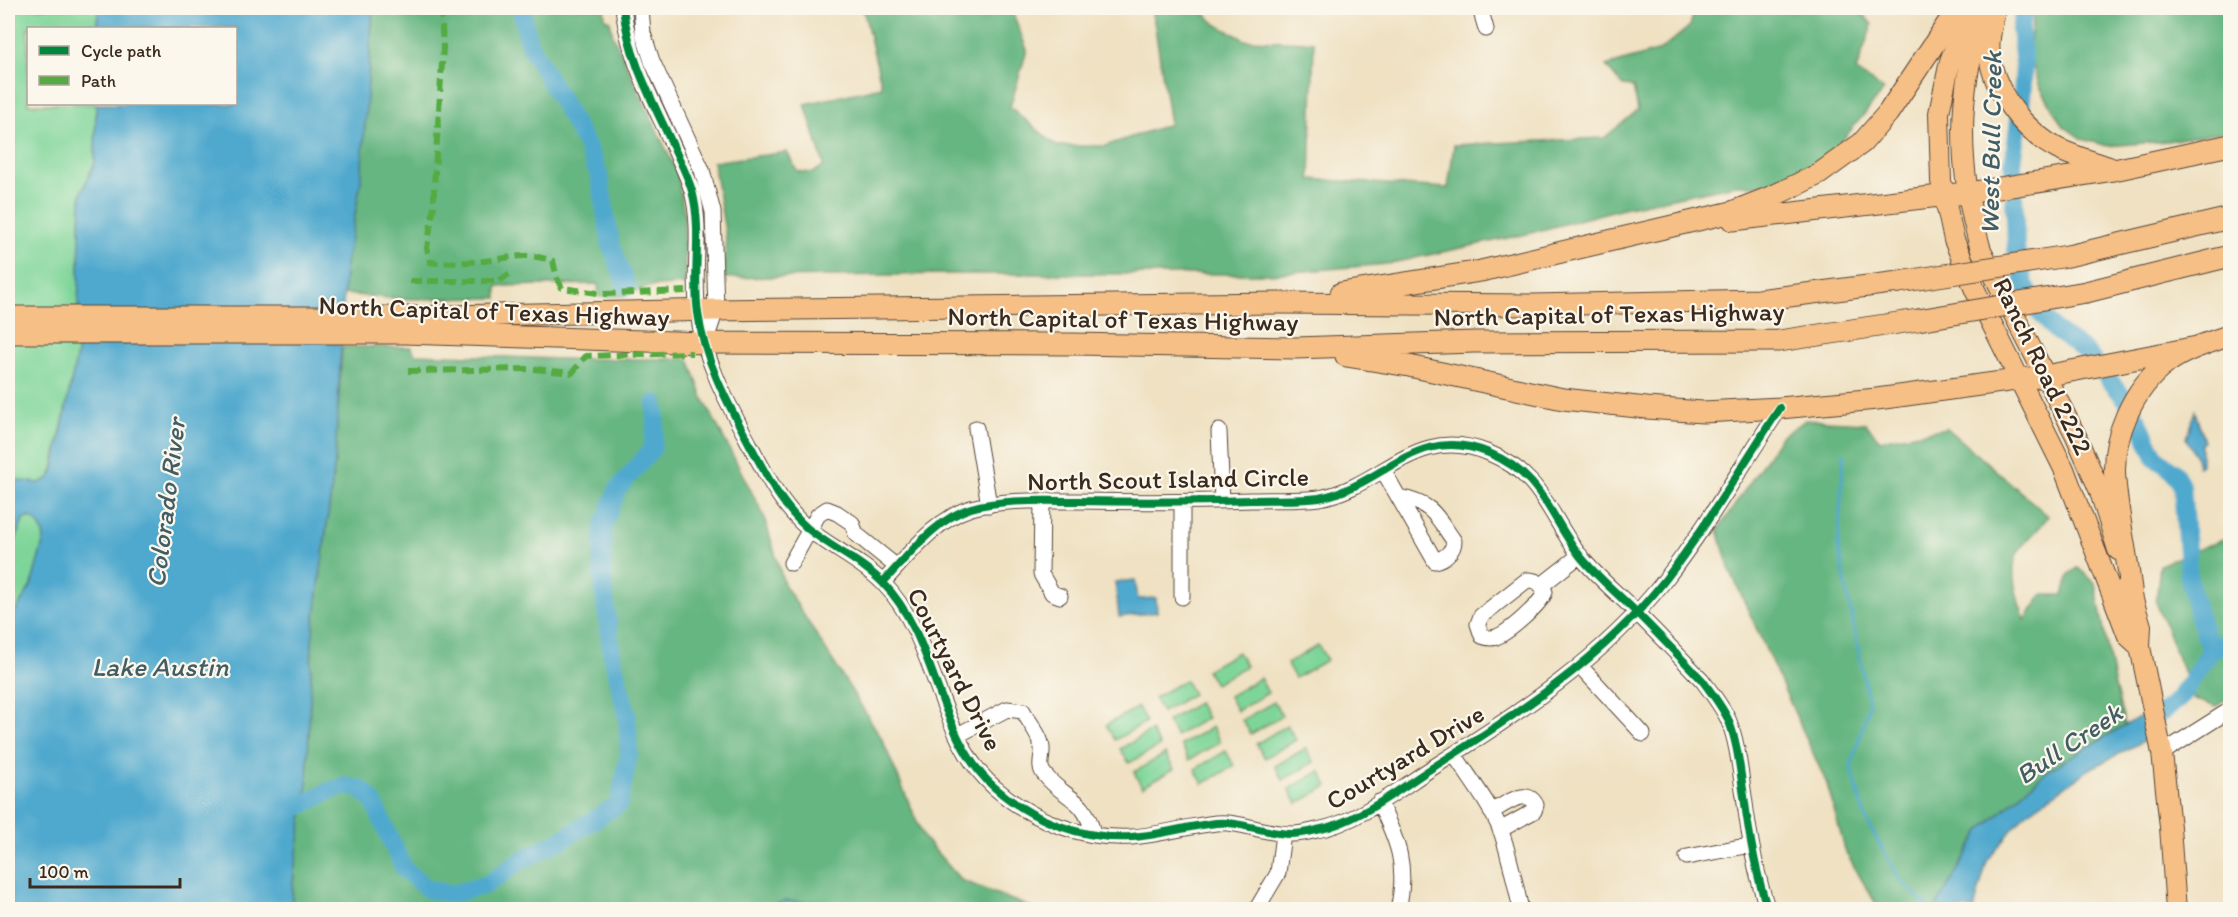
<svg xmlns="http://www.w3.org/2000/svg" width="2238" height="917" viewBox="0 0 2238 917" font-family="Itim,sans-serif">
	<rect width="100%" height="100%" fill="#fbf7ec"/>
	<filter id="ink" filterUnits="userSpaceOnUse"><feTurbulence type="fractalNoise" baseFrequency=".0167" numOctaves="2"/><feDisplacementMap in="SourceGraphic" scale="12" xChannelSelector="R" yChannelSelector="G"/><feConvolveMatrix kernelMatrix="1 2 1 2 8 2 1 2 1" color-interpolation-filters="sRGB"/></filter>
	<filter id="wash" filterUnits="userSpaceOnUse"><feTurbulence type="fractalNoise" baseFrequency=".008" numOctaves="4" result="noise"/><feDisplacementMap in="SourceGraphic" scale="24" xChannelSelector="R" yChannelSelector="G"/><feGaussianBlur stdDeviation="1.35" result="paint"/><feColorMatrix in="noise" values="0 0 0 0 0 0 0 0 0 0 0 0 0 0 0 0 0 1.4 0 .05"/><feComposite in="paint" operator="in"/></filter>
	<g filter="url(#wash)">
		<rect width="100%" height="100%" fill="#efe1c2"/>
		<path fill="#7ed599" stroke="#5c805c" stroke-width="1.5" d="M8 8H98L97 28H28V104H96L95 162 81 194 77 354 53 468 50 478 39 483 8 479Z
			M30 517C39 522 43 529 44 539L31 586 8 623V556L12 550 23 520Z
			M1318 645 1327 660 1295 678 1287 664Z
			M1238 652 1246 666 1215 684 1206 670Z
			M1260 678 1268 693 1237 711 1229 696Z
			M1185 680 1193 694 1162 712 1154 698Z
			M1274 702 1282 716 1251 734 1242 720Z
			M1198 703 1207 718 1176 736 1167 721Z
			M1138 707 1146 722 1115 740 1106 725Z
			M1287 725 1296 740 1265 758 1256 744Z
			M1212 727 1220 742 1189 760 1181 745Z
			M1151 731 1160 746 1129 763 1120 749Z
			M1306 748 1314 762 1283 780 1275 766Z
			M1226 751 1234 766 1203 784 1195 769Z
			M1165 754 1174 769 1142 787 1134 772Z
			M1320 771 1328 786 1297 804 1289 789Z"/>
		<path fill="#66b681" stroke="#507050" stroke-width="1.5" d="M373 8H604L605 19 610 21 613 36 677 173 684 212 685 284 646 287 626 296 599 297 598 284 497 286V298L401 299 344 294 345 270 361 181Z
			M863 8H1011L1027 50 1010 107 1057 146H1105L1170 124 1152 8H1198L1217 25 1245 40 1314 42 1310 179 1448 188 1454 145 1604 138 1638 110 1633 87 1623 86 1606 66 1661 50 1690 26 1695 8H1859L1872 25 1856 71 1884 90 1837 147 1813 165 1769 185H1736L1623 208 1531 233 1387 264 1270 274H945L724 278 726 237 713 162 787 152 797 171 812 173 824 166 805 104 882 87Z
			M2035 8H2230V131L2167 141 2108 146 2082 139 2062 125 2040 87 2028 51Z
			M342 347H411L415 354 561 359H689L703 398 764 516 784 584 881 737 924 838 961 880 1035 909 902 910 880 905 787 901 751 910H291L294 872 307 788 312 640 335 461Z
			M1806 420 1865 423 1880 440 1947 428 2048 516C2040 530 2026 539 2018 552 2008 570 2018 602 2025 620L2042 595H2063L2069 574 2078 568 2095 583 2114 682 2125 725 2047 771 1980 831 1935 909H1879L1846 853 1827 784 1729 568 1718 530 1782 435Z
			M2223 539 2230 555V697L2216 707 2194 699 2156 602 2160 565Z"/>
		<path fill="#50a9ce" stroke="#466a76" stroke-width="1.5" d="M98 8H373L361 181 345 270 335 461 312 640 307 788 294 872 291 909H8V623L31 586 44 539C43 529 39 522 30 517L23 519 12 550 8 556V479L39 483 50 478 54 468 77 354 81 194 95 162 96 104H236V28H97Z
			M2195 411 2204 442 2201 444V466H2198L2195 455 2186 438Z
			M1135 580 1138 599 1156 598 1157 612 1119 617 1115 582Z
			M2141 716 2147 739 2090 769 2023 816 1987 861 1974 909H1935L1980 831 2047 771Z
			M787 901 880 905 902 909H751Z"/>
		<g fill="none" stroke-linecap="round" stroke-linejoin="round">
			<path stroke="#50a9ce" stroke-width="3" d="M1844 453 1838 545 1869 705 1851 767 1866 820 1900 880 1932 910"/>
			<path stroke="#50a9ce" stroke-width="18" d="M521 8 529 44 587 146 599 175 611 245 627 287
				M2025 8 2020 29 2024 64 2022 98 2013 163 2016 249 2024 283 2041 314 2055 330 2085 351 2127 401 2140 424 2155 457 2174 472 2182 486 2189 578 2197 611 2211 650
				M2123 738 2144 726 2179 699 2211 650 2230 641
				M283 815 329 791 345 786 361 789 374 803 404 869 427 889 452 894 486 885 520 861 563 839 619 804 629 754 627 714 612 656 602 574 603 528 617 490 652 449 656 421 655 403"/>
		</g>
	</g>
	<g filter="url(#ink)">
		<g fill="none" stroke-linecap="round" stroke-linejoin="round">
			<defs>
				<path id="minor" d="M623 8C629 58 649 94 670 139 677 156 687 173 692 191 703 231 692 273 698 313 704 360 727 402 749 443 766 474 780 504 807 528 831 548 862 561 883 583 938 639 936 736 994 787 1031 820 1082 840 1132 837 1160 835 1188 826 1216 823 1238 821 1258 831 1280 833 1291 835 1306 833 1317 830 1357 823 1399 789 1432 768 1516 715 1603 659 1665 580 1707 526 1742 465 1780 408
					M641 8 643 33 652 61 702 170 713 212 716 310 705 343
					M1480 8 1486 29
					M976 428 989 505
					M1219 431 1222 501
					M1383 470 1435 561C1444 559 1454 551 1454 541 1435 514 1433 504 1399 497
					M1042 501 1041 574 1052 593 1060 596
					M1182 502V597
					M791 563 818 515 827 509 837 513 852 523 856 534 897 567
					M1527 580C1537 580 1541 583 1545 592 1541 604 1508 633 1496 637 1491 639 1487 638 1482 636L1478 624 1481 616Z
					M883 582C908 556 935 519 971 508 1002 499 1044 501 1077 501 1135 502 1193 502 1251 500 1273 499 1297 501 1319 498 1385 486 1415 423 1489 453 1543 475 1549 516 1580 556 1596 576 1617 593 1635 611 1658 634 1680 657 1702 680 1711 692 1721 705 1728 719 1738 743 1740 771 1744 796 1749 835 1755 872 1768 910
					M1542 585 1580 555
					M1580 666 1643 734
					M958 735 1007 709 1023 711C1029 722 1041 736 1042 748 1043 758 1037 767 1045 775 1065 800 1086 797 1093 834
					M2162 753 2230 710
					M1454 754C1470 779 1490 804 1501 831 1510 857 1515 883 1521 910
					M1379 802C1398 842 1408 865 1398 910
					M1491 812C1504 805 1527 786 1536 805L1534 811 1500 830
					M1687 857 1751 845
					M1256 910 1278 873 1283 834"/>
				<path id="major" d="M1969 8 1950 61 1939 113 1941 181 1954 240 1975 290 2064 469 2128 636 2140 647
					M1986 8C1956 86 1957 169 1981 250L2076 436 2099 489 2118 550
					M2128 584 2141 626 2140 647 2162 753 2170 827 2176 910"/>
				<path id="highway" d="M1995 8C1993 21 1988 36 1989 49 1991 89 2023 131 2058 149 2075 157 2093 162 2110 168
					M1733 220 1974 192 2114 170 2230 145
					M2068 256 2230 218
					M2086 292 2230 256
					M1341 293 1481 271 1732 212 1773 196 1819 174 1862 143 1888 113 1958 8
					M8 317H404L716 310 1279 303 1533 305 1758 300 1899 282
					M8 333H404L705 343 1074 344 1295 348 1474 342 1779 341 1918 320
					M1346 356 1409 366 1563 399 1647 408 1703 412 1780 408 1877 399 2045 376 2197 347
					M2132 598C2128 558 2118 519 2115 480 2111 438 2133 388 2167 363 2186 349 2209 343 2230 335"/>
			</defs>
			<use href="#minor" stroke="#564537" stroke-width="17"/>
			<use href="#major" stroke="#564537" stroke-width="22"/>
			<use href="#highway" stroke="#564537" stroke-width="23"/>
			<use href="#minor" stroke="#fff" stroke-width="15"/>
			<use href="#major" stroke="#f5bf86" stroke-width="20"/>
			<use href="#highway" stroke="#f5bf86" stroke-width="21"/>
			<defs>
				<path id="highway-bridge" d="M1899 282 2068 256
					M1918 320 2086 292"/>
			</defs>
			<use href="#highway-bridge" stroke="#564537" stroke-width="23" stroke-linecap="butt"/>
			<use href="#highway-bridge" stroke="#f5bf86" stroke-width="21"/>
			<path stroke="#55ab43" stroke-width="6" stroke-dasharray="12 6" stroke-linecap="butt" d="M441 8 443 48 434 186V206L427 248 430 262 437 263C455 262 475 263 493 260 517 256 528 253 553 261L557 278 562 288 605 294 686 291
				M410 281H499L509 274
				M408 371 533 369 572 373 586 356 692 353"/>
			<defs>
				<path id="cycleway" d="M623 8C629 58 649 94 670 139 677 156 687 173 692 191 703 231 692 273 698 313 704 360 727 402 749 443 766 474 780 504 807 528 831 548 862 561 883 583 938 639 936 736 994 787 1031 820 1082 840 1132 837 1160 835 1188 826 1216 823 1238 821 1258 831 1280 833 1291 835 1306 833 1317 830 1357 823 1399 789 1432 768 1516 715 1603 659 1665 580 1707 526 1742 465 1780 408
					M883 582C908 556 935 519 971 508 1002 499 1044 501 1077 501 1135 502 1193 502 1251 500 1273 499 1297 501 1319 498 1385 486 1415 423 1489 453 1543 475 1549 516 1580 556 1596 576 1617 593 1635 611 1658 634 1680 657 1702 680 1711 692 1721 705 1728 719 1738 743 1740 771 1744 796 1749 835 1755 872 1768 910"/>
			</defs>
			<use href="#cycleway" stroke="#fbf7ec" stroke-width="11"/>
			<use href="#cycleway" stroke="#00873e" stroke-width="8"/>
		</g>
	</g>
	<g text-anchor="middle" stroke-width="4.5" stroke-linejoin="round" paint-order="stroke">
		<g font-size="26" fill="#3b2a1e" stroke="#fbf7ec">
			<text transform="translate(494 311) rotate(2)" y="9">North Capital of Texas Highway</text>
			<text transform="translate(1609 314) rotate(-1)" y="9">North Capital of Texas Highway</text>
			<text transform="translate(1123 319) rotate(1)" y="9">North Capital of Texas Highway</text>
			<text transform="translate(2043 366) rotate(64)" y="9">Ranch Road 2222</text>
			<text transform="translate(1168 479) rotate(-1)" y="9">North Scout Island Circle</text>
			<text transform="translate(955 669) rotate(63)" y="9">Courtyard Drive</text>
			<text transform="translate(1405 757) rotate(-31)" y="9">Courtyard Drive</text>
		</g>
		<g font-size="27" font-style="italic" fill="#435d64" stroke="#fbf7ec">
			<text transform="translate(1991 143) rotate(-89)" y="9">West Bull Creek</text>
			<text transform="translate(166 503) rotate(-83)" y="9">Colorado River</text>
			<text x="160" y="676">Lake Austin</text>
			<text transform="translate(2069 744) rotate(-34)" y="9">Bull Creek</text>
		</g>
	</g>
	<rect width="2238" height="917" fill="none" stroke="#fbf7ec" stroke-width="30"/>
	<rect x="27" y="27" width="210" height="78" fill="#fbf7ec" stroke="#aea59a" stroke-width="1.5"/>
	<rect x="39" y="46" width="30" height="9" fill="#00873e" stroke="#aea59a" stroke-width="1.5"/>
	<text x="81" y="57" font-size="18" fill="#3b2a1e">Cycle path</text>
	<rect x="39" y="76" width="30" height="9" fill="#55ab43" stroke="#aea59a" stroke-width="1.5"/>
	<text x="81" y="87" font-size="18" fill="#3b2a1e">Path</text>
	<path d="M30 878v9h150v-9" fill="none" stroke="#3b2a1e" stroke-width="3"/>
	<text x="39" y="878" font-size="18" fill="#3b2a1e" stroke="#fbf7ec" stroke-width="4.5" paint-order="stroke">100 m</text>
</svg>
